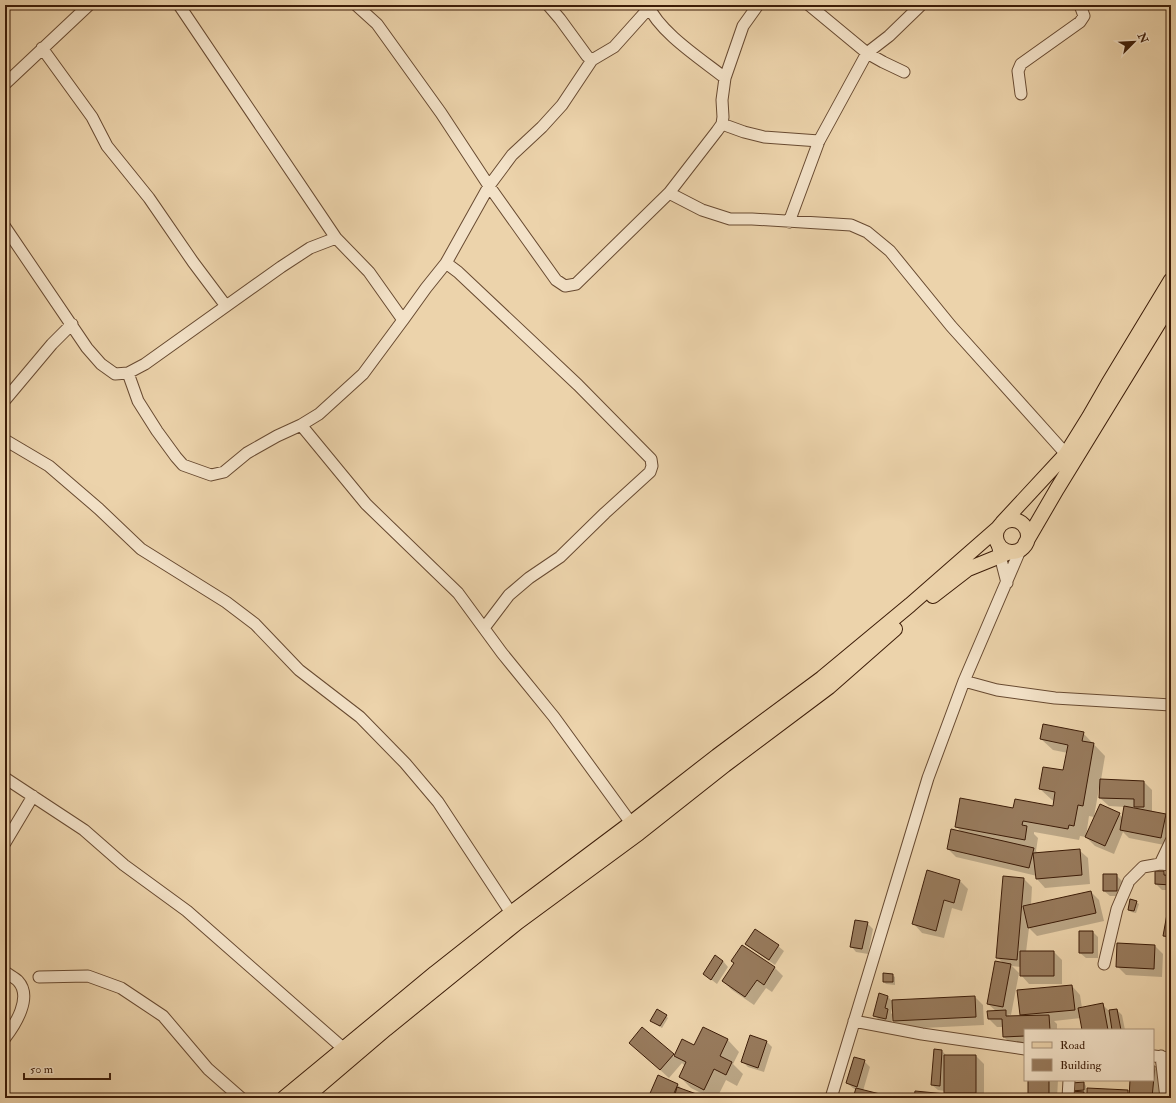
<svg xmlns="http://www.w3.org/2000/svg" width="1176" height="1103" viewBox="0 0 1176 1103" font-family="'IM FELL Double Pica',serif">
	<rect width="100%" height="100%" fill="#ecd3ab"/>
	<filter id="stains"><feTurbulence type="fractalNoise" baseFrequency=".005" numOctaves="4"/><feColorMatrix values="0 0 0 0 .2 0 0 0 0 .09 0 0 0 0 .02 0 0 0 .5 -.17"/></filter>
	<radialGradient id="worn" r=".72"><stop offset=".6" stop-color="#630" stop-opacity="0"/><stop offset="1" stop-color="#630" stop-opacity=".3"/></radialGradient>
	<path fill="#0003" fill-rule="evenodd" d="M1083 733 1105 756 1101 780 1144 782 1152 790V813L1165 815 1171 821V837L1169 846 1129 838 1123 832 1114 854 1095 846 1086 837 1119 814 1123 818 1125 807 1109 806 1100 798 1101 789 1099 788 1094 817 1089 816 1086 837 1080 836 1079 840 1034 832V834L1038 838 1036 851 1038 853 1079 850 1088 858 1090 884 1045 888 1037 879V876L956 857 948 849 962 833 956 826 1014 809 1053 808 1055 801 1052 800 1040 789 1064 772 1068 753 1053 750 1041 739ZM1129 807H1135L1138 810 1128 808Z
		M1164 872 1169 877H1171V890H1162L1156 884Z
		M1116 875 1122 881V896H1110L1104 891Z
		M1024 879 1032 887 1031 905 1091 892 1099 900 1104 921 1037 936 1029 928 1026 952H1054L1062 960V984H1029L1021 975V967L1012 966 1019 973 1011 1015 1008 1014 1011 1017H1021L1018 991 1072 986 1080 995 1082 1008 1102 1004 1109 1011 1117 1010 1122 1015 1125 1030H1083L1081 1018 1054 1021 1057 1024V1030H1025V1044L1012 1045 1004 1037 1003 1027H997L989 1019 996 1011 988 1004 1003 963 997 957Z
		M960 881 968 889 962 911 952 908 944 938 922 933 914 924Z
		M1171 898V942L1164 935Z
		M1136 902 1139 904 1136 913 1131 912 1129 910Z
		M867 923 873 929 868 954 856 952 851 946Z
		M1093 932 1098 937V958H1086L1080 953Z
		M746 944 778 946 784 951 775 965 752 949Z
		M742 946 775 968 783 976 772 992 766 988 754 1005 732 990 723 981 735 964Z
		M1155 946 1163 954 1162 977 1126 975 1117 966Z
		M723 961 728 967 717 984 704 974Z
		M884 974 892 975 895 977V985L886 984 884 982Z
		M880 995 888 997 892 1001 975 997 983 1005 984 1025 903 1029 894 1021 893 1004 891 1013 893 1015 891 1024 880 1021 874 1015Z
		M666 1016 668 1018 662 1028 654 1023Z
		M703 1028 728 1040 739 1052 733 1064 743 1074 737 1086 726 1080 717 1098H711L691 1088 680 1077 685 1066 682 1063 669 1078 639 1051 642 1029 674 1057 682 1040 694 1046Z
		M767 1042 772 1047 764 1072 748 1067 743 1062Z
		M942 1051 947 1056H976L984 1064V1098H915L948 1095 945 1091 938 1090 932 1085Z
		M864 1061 870 1067 863 1091 883 1096 885 1098H854L856 1090 853 1088 847 1083Z
		M1153 1067 1163 1076 1161 1098H1072L1073 1090 1084 1083 1086 1086V1092L1083 1093 1086 1098 1128 1091 1130 1094 1131 1080H1153Z
		M658 1076 678 1085 683 1090 703 1098H649Z
		M1029 1080H1058L1057 1098H1031L1029 1096Z"/>
	<path fill="#987b5d" stroke="#3c1c08" d="M1043 724 1084 732 1082 741 1094 743 1083 806 1078 805 1074 826 1069 825 1068 829 1023 821 1022 825 1027 826 1025 840 955 827 960 798 1013 808 1015 799 1053 806 1055 792 1039 789 1043 767 1063 770 1068 745 1040 739Z
		M1100 779 1144 781V807H1134V799L1099 798Z
		M1100 804 1120 813 1105 846 1085 837Z
		M1124 806 1166 814 1161 838 1120 830Z
		M951 829 1034 848 1029 868 947 849Z
		M1080 849 1082 875 1036 879 1033 853Z
		M927 870 960 880 954 903 944 900 936 931 912 924Z
		M1155 871H1164V875L1171 876V885L1155 884Z
		M1103 874H1117V891H1103Z
		M1003 876 1024 878 1017 960 996 958Z
		M1091 891 1096 913 1028 928 1023 906Z
		M1171 892V937L1163 936Z
		M1130 899 1137 901 1134 911 1128 910Z
		M855 920 868 922 862 949 850 947Z
		M755 929 779 945 769 960 745 944Z
		M1079 931H1093V953H1079Z
		M1117 943 1155 945 1154 969 1116 967Z
		M742 945 775 967 764 985 757 980 745 997 722 981 734 963 731 961Z
		M1020 951H1054V976H1020Z
		M715 955 723 961 711 980 703 974Z
		M995 961 1011 964 1003 1007 987 1004Z
		M883 973 893 974V982H883Z
		M1072 985 1075 1010 1020 1015 1017 990Z
		M879 993 888 996 885 1008 888 1009 886 1019 873 1016Z
		M975 996 976 1017 893 1021 892 1000Z
		M1103 1003 1108 1030H1082L1078 1008Z
		M657 1009 667 1015 660 1026 650 1021Z
		M1117 1009 1121 1030H1112L1109 1010Z
		M1006 1010V1016L1049 1015 1050 1030H1025V1036L1003 1037 1002 1019H988L987 1011Z
		M642 1027 674 1054 660 1070 629 1043Z
		M703 1027 728 1039 720 1056 732 1062 726 1075 714 1069 704 1090 679 1077 686 1062 674 1056 682 1039 694 1045Z
		M750 1035 767 1041 758 1068 741 1062Z
		M934 1049 942 1050 940 1086 931 1085Z
		M944 1055H976V1093H944Z
		M854 1057 865 1060 857 1087 846 1083Z
		M1168 1064H1171V1098H1166Z
		M1153 1066H1155L1152 1098H1129L1130 1080H1153Z
		M658 1075 678 1084 672 1098H648Z
		M1028 1080H1049V1097L1028 1096Z
		M1084 1082V1090L1072 1091V1083Z
		M677 1087 702 1096 701 1098H674Z
		M856 1088 884 1095 883 1098H853Z
		M1087 1088 1128 1090V1098H1087Z
		M915 1091 957 1095V1098H914Z
		M1071 1091 1084 1092 1083 1098H1071Z"/>
	<g fill="none" stroke-linecap="round" stroke-linejoin="round">
		<defs>
			<path id="minor" d="M179 5 336 238 369 272 403 320 363 374 319 414 301 425
				M356 5 377 24 441 113 489 186 446 263 426 288 403 320
				M548 5 560 19 587 56 592 60 562 105 542 127 512 155 489 186 556 280 565 286 576 284 669 193 717 131 722 124 723 117 722 100 725 78 743 26 758 5
				M648 5C659 32 701 59 725 78
				M809 5 867 53 883 62 904 72
				M42 48 92 117 107 146 149 198 193 262 226 306
				M592 60 614 47 649 8
				M5 84 89 5
				M1021 94 1018 71 1021 64 1080 22 1084 16 1080 5
				M722 124 744 132 764 137 819 141
				M669 193 702 210 730 219H752L851 225 867 232 890 251 951 326 1066 454
				M789 222 819 141 867 53 889 36 921 5
				M5 227 87 348 101 364 115 374 128 373 145 364 281 267 310 248 336 238
				M446 263 458 272 578 385 651 459 652 466 650 472 605 513 560 557 529 578 509 595 484 628
				M128 373 138 401 157 431 176 457 183 465 211 475 224 472 247 453 277 436 301 425 366 504 458 593 502 653 554 717 631 823
				M5 400 52 344 72 324
				M5 440 49 466 99 509 141 549 226 602 255 624 299 670 360 717 405 763 438 802 511 913
				M996 540 1007 583
				M964 681 997 690 1055 698 1171 705
				M5 778 84 830 124 865 187 911 344 1049
				M5 843 33 796
				M1160 864 1171 841
				M1104 964 1117 909 1129 881 1143 867 1160 864 1171 865
				M5 972C9 975 15 978 18 981 33 997 15 1025 5 1038
				M39 977 88 976 121 988 163 1016 208 1069 241 1098
				M854 1021 922 1034 1025 1049
				M1154 1056 1171 1058
				M1161 1056 1166 1098
				M831 1098 928 778 964 681 1021 548
				M1068 1098 1069 1080"/>
			<path id="major" d="M996 536a16 16 0 1 1 32 0a16 16 0 1 1-32 0Z
				M1002 523 1066 454 1089 417 1108 384 1171 280
				M1025 544 1057 489 1171 303
				M933 596 968 569 1010 552
				M284 1098 435 973 511 913 631 823 717 756 822 678 910 605 998 528
				M305 1098 386 1029 518 922 639 833 725 765 829 687 895 629"/>
		</defs>
		<use href="#minor" stroke="#684a31" stroke-width="13"/>
		<use href="#major" stroke="#3c1c08" stroke-width="16"/>
		<use href="#minor" stroke="#f3e2c8" stroke-width="11"/>
		<use href="#major" stroke="#ecd3ab" stroke-width="14"/>
	</g>
	<rect width="1176" height="1103" fill="none" stroke="#ecd3ab" stroke-width="20"/>
	<rect x="6" y="6" width="1164" height="1091" fill="none" stroke="#3c1c08" stroke-width="2"/>
	<rect x="10" y="10" width="1156" height="1083" fill="none" stroke="#3c1c08"/>
	<rect x="1024" y="1029" width="130" height="52" fill="#f3e2c8" stroke="#aa937b"/>
	<rect x="1032" y="1042" width="20" height="6" fill="#ecd3ab" stroke="#aa937b"/>
	<text x="1060" y="1049" font-size="12" fill="#3c1c08">Road</text>
	<rect x="1032" y="1059" width="20" height="12" fill="#987b5d" stroke="#aa937b"/>
	<text x="1060" y="1069" font-size="12" fill="#3c1c08">Building</text>
	<g transform="translate(1134 42) rotate(66)" stroke="#f3e2c8" stroke-width="3" paint-order="stroke">
	<path d="M0-3L7 15L0 10L-7 15Z" fill="#3c1c08"/>
	<text y="-6" font-size="11" font-weight="bold" text-anchor="middle" fill="#3c1c08">N</text>
	</g>
	<path d="M24 1073v6h86v-6" fill="none" stroke="#3c1c08" stroke-width="2"/>
	<text x="30" y="1073" font-size="12" fill="#3c1c08" stroke="#f3e2c8" stroke-width="3" paint-order="stroke">50 m</text>
	<rect width="100%" height="100%" filter="url(#stains)"/>
	<rect width="100%" height="100%" fill="url(#worn)"/>
</svg>
